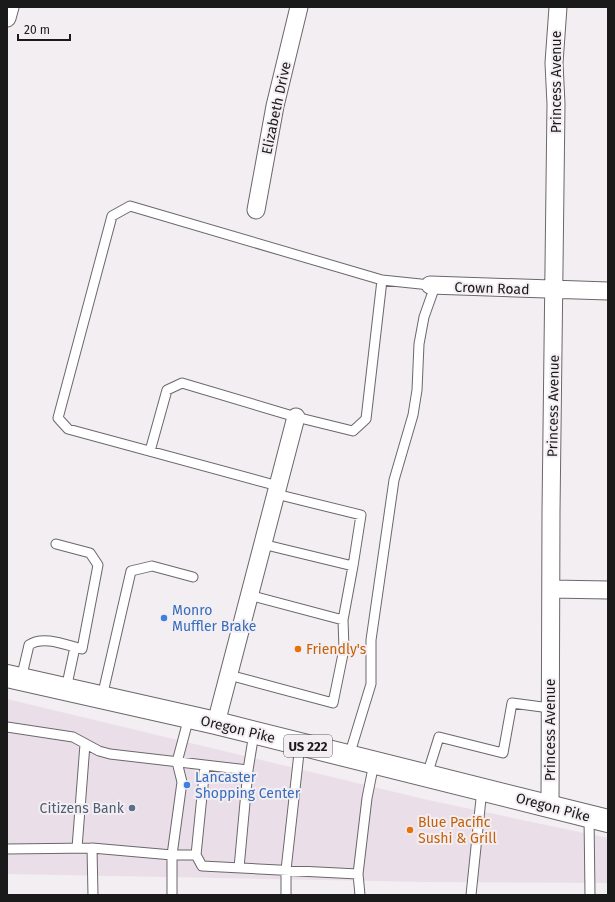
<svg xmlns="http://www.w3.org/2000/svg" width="615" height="902" viewBox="0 0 615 902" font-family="'Fira Sans',sans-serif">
	<rect width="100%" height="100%" fill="#f3eef2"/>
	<path fill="#eadfe9" d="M7 699 428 800 608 838V883L426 882 7 874Z"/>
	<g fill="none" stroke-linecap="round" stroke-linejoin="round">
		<defs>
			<path id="lane" d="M150 451 167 390 182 383 296 417 353 431 366 419 382 280 430 285
				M278 486 68 429 58 418 112 216 130 206 382 280
				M276 494 361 515 353 566
				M249 595 343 620 353 566 262 544
				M229 675 333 703 344 649 343 620
				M21 679 29 645C43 635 66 645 82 649L98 565 90 553 56 544
				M66 689 75 647
				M102 697 131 571 152 566 193 577
				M7 727 73 737 99 751 110 754 248 770 254 733
				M349 756 371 684V640L394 480 413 415 417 390 419 344 424 317 435 286
				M427 775 439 737 503 753 512 703 550 708
				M589 816 590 895
				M77 848 85 744
				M92 848 93 895
				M7 849 92 848 172 855H196L202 866 358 874 367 798 374 763
				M196 855 205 766
				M239 868 248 770
				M358 874 360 895
				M172 895V855L182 782 177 762 189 717
				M286 895V870L300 744
				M471 895 482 789"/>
			<path id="street" d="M7 18 10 7
				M256 210 275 106 299 7
				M430 285 608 291
				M551 589 608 590
				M216 723 296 417
				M550 806 551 512 556 104 554 63 558 7"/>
			<path id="highway" d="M7 676 216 723 608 821"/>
		</defs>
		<use href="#lane" stroke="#6b676b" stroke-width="11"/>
		<use href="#street" stroke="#6b676b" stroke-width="19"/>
		<use href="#highway" stroke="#6b676b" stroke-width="24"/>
		<use href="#lane" stroke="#fff" stroke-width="9"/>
		<use href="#street" stroke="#fff" stroke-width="17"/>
		<use href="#highway" stroke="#fff" stroke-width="22"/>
	</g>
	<g fill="#3f7fe0" stroke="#f3eef2" stroke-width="1.5">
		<circle cx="164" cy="618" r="4"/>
		<circle cx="187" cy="785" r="4"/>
	</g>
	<g fill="#e8710a" stroke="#f3eef2" stroke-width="1.5">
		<circle cx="298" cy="649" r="4"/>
		<circle cx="410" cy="830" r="4"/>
	</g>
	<circle fill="#5c6f8a" stroke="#f3eef2" stroke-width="1.5" cx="132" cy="808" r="4"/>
	<g text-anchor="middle" stroke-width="4" stroke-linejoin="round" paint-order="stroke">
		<rect fill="#f3eef2" stroke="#5c5a5c" stroke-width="1" x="284" y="735" width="48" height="22" rx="3"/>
		<g font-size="13" font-weight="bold" fill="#1b1a1b">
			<text x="308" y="751">US 222</text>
		</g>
		<g font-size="14" fill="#1b1a1b" stroke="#f3eef2">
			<text transform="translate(556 82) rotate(-90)" y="5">Princess Avenue</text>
			<text transform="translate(276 108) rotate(-78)" y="5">Elizabeth Drive</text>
			<text transform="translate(492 288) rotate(2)" y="5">Crown Road</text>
			<text transform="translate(553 406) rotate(-89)" y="5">Princess Avenue</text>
			<text transform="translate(238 729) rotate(14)" y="5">Oregon Pike</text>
			<text transform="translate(550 730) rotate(-90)" y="5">Princess Avenue</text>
			<text transform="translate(553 807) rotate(15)" y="5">Oregon Pike</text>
		</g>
		<g font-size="14" fill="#366cbe" stroke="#f3eef2" text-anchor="start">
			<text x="172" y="615">Monro<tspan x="172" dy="16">Muffler Brake</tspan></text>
			<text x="195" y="782">Lancaster<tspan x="195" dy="16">Shopping Center</tspan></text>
		</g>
		<g font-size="14" fill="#c56008" stroke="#f3eef2" text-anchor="start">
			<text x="306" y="654">Friendly's</text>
			<text x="418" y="827">Blue Pacific<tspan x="418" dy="16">Sushi &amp; Grill</tspan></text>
		</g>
		<g font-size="14" fill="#4e5e75" stroke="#f3eef2" text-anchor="end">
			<text x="124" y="813">Citizens Bank</text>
		</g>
	</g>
	<rect width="615" height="902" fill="none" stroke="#1b1a1b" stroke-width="16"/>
	<path d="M18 34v6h52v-6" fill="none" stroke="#1b1a1b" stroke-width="2"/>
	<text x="24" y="34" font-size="12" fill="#1b1a1b" stroke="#f3eef2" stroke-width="3" paint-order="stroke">20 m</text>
</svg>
